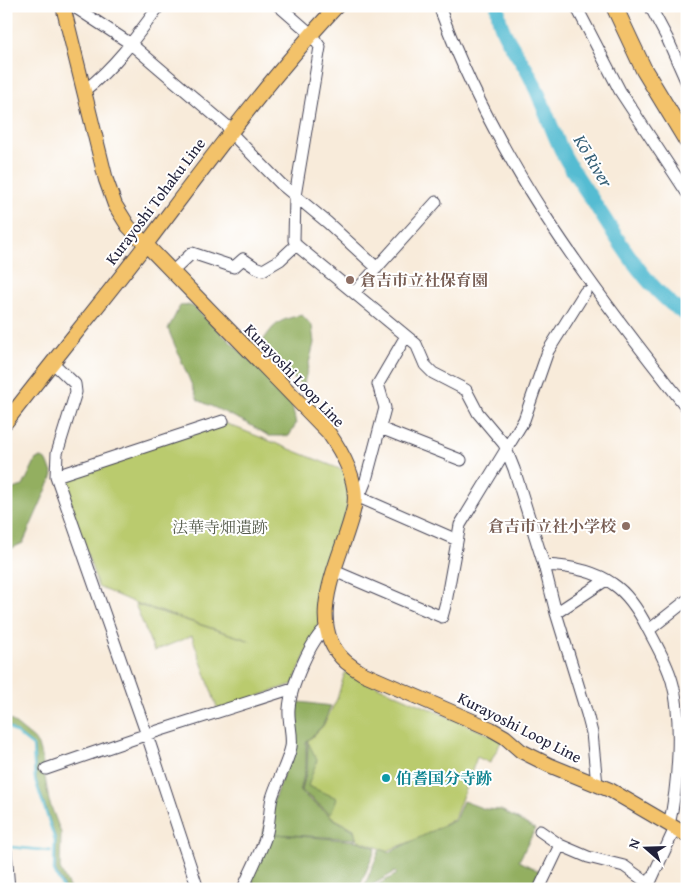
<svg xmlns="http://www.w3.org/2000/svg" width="693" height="895" viewBox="0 0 693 895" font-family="'Gentium Book Plus','Noto Serif JP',serif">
	<rect width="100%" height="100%" fill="#fff"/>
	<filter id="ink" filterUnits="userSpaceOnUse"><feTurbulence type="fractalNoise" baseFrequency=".02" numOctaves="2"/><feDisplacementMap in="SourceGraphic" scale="10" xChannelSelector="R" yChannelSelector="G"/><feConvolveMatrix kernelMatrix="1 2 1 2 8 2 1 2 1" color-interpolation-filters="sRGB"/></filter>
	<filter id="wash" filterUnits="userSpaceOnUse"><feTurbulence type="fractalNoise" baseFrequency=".0096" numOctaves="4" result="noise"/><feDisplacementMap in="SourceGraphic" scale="20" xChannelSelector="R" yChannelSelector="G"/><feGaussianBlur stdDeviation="1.12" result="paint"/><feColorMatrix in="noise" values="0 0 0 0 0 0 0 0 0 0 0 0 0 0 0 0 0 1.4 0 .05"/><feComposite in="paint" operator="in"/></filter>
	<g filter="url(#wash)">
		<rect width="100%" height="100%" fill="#f8ebda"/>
		<path fill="#bacb6e" stroke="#6e7654" d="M222 422 345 471 349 491 347 508 323 597 319 623 293 684 218 710 192 636 154 651 135 604 251 641 135 603 98 587 62 477Z
			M345 672 502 740 490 763 477 757 454 819 420 838 387 851 358 840 354 829 335 819 301 791 307 767V742L323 726 337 699Z"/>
		<path fill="#93af61" stroke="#5a684e" d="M188 305 194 307 291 400 296 424 289 436H269L245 422 198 400 168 329 180 306Z
			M302 315 312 326 314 343 303 387 260 345C274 325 276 320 302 315Z
			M42 458 47 461 53 475 23 543 6 551V491L23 486 36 459Z
			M292 701 331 706 323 725 306 742V766L300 792 334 819 354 830 356 839 275 834 358 841 376 848 360 886 353 889H245L274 799 290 756Z
			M6 716 34 739 38 745 42 759 49 801 61 833 60 869 70 889H65L56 871V839L36 779 34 746 6 724Z
			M308 742 317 760 308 786 337 798 331 814 302 791 307 768Z
			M463 801 485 809 501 810 535 829 519 861 545 874 538 889H370L397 874 395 872 365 889 364 887 380 849 390 852 455 820Z"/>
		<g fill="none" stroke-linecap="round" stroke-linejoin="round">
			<path stroke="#54bcd2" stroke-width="2.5" d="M6 725 33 746 35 779 55 840 54 871 63 889
				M11 847 51 851"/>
			<path stroke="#54bcd2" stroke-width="15" d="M498 6C497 33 520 55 531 78 544 104 552 133 566 159 574 173 584 187 593 201 616 237 649 293 687 315"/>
		</g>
	</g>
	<g filter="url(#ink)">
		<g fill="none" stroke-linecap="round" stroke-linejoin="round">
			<defs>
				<path id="minor" d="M73 6 131 44 227 126 230 132 281 184 328 223 377 268
					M279 6 311 34 320 47 295 196 294 240 296 245 416 344 425 365 433 373 466 390 478 413 504 444 514 469 544 565 556 613 587 714 592 733 597 785
					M439 6C494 158 587 283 687 408
					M576 6 620 91 687 193
					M650 6 667 38 687 83
					M85 90C115 67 137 36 159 6
					M172 272 192 253 234 267 243 259 255 267 263 270 280 260 296 245
					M354 293 436 202
					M406 336 378 384 385 408 366 480 362 490 354 495 457 540
					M52 362 75 384 76 392 57 453 56 476 147 735 198 889
					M380 428 461 460
					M56 476 223 421
					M544 565C567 566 594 570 613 584 628 594 640 613 648 629 657 646 667 663 672 681 683 719 678 787 669 825
					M339 573 442 617 446 602 460 525 524 420 548 351 585 292
					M556 613 606 580
					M649 630 687 600
					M46 769 139 737 293 688
					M540 831 560 845 588 857 624 866 649 884
					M6 851 9 889
					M243 889C250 871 260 854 266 836 270 823 269 810 272 798 277 781 287 765 291 747 293 734 288 722 289 709 290 689 311 638 327 627
					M539 889 560 845
					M647 889 675 828"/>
				<path id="major" d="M63 6 106 180 115 205 128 226 328 432C342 452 359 481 354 507 345 553 300 622 346 662 351 666 357 670 362 673L491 729 505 737 521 751 549 765 610 790 687 835
					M6 422C52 362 101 303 147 243 208 162 268 80 337 6"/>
				<path id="highway" d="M614 6 644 70 687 141"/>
			</defs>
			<use href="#minor" stroke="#424053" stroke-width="13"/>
			<use href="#major" stroke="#424053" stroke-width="16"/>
			<use href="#highway" stroke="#424053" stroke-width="18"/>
			<use href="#minor" stroke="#fff" stroke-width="11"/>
			<use href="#major" stroke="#f3c26a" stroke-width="14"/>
			<use href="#highway" stroke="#f3c26a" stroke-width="16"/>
		</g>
	</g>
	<g fill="#8d6e63" stroke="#fff" stroke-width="2">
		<circle cx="350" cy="280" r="5"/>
		<circle cx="626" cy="526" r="5"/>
	</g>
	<circle fill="#0f9aa8" stroke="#fff" stroke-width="2" cx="386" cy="778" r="5"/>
	<g text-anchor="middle" stroke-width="4" stroke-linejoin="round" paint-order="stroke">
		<g font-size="16" fill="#22223b" stroke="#fff">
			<text transform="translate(155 201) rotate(-53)" y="6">Kurayoshi Tohaku Line</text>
			<text transform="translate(295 375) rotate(46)" y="6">Kurayoshi Loop Line</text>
			<text transform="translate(520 727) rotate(27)" y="6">Kurayoshi Loop Line</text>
		</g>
		<g font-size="16" font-weight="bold" fill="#785e54" stroke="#fff" text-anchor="start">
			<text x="360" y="286">倉吉市立社保育園</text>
			<text x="616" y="532" text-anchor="end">倉吉市立社小学校</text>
		</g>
		<g font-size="16" fill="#575d4d" stroke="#fff">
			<text x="220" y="533">法華寺畑遺跡</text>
		</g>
		<g font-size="16" font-weight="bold" fill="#0d838f" stroke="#fff" text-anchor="start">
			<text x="396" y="784">伯耆国分寺跡</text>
		</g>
		<g font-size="18" font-style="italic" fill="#366077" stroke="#fff">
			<text transform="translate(593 161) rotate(59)" y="6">Kō River</text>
		</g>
	</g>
	<rect width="693" height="895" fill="none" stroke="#fff" stroke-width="25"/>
	<g transform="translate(646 848) rotate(290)" stroke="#ffffff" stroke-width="4" paint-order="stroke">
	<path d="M0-4L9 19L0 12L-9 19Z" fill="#22223b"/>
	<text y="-8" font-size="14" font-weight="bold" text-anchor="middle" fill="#22223b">N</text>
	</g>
</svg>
